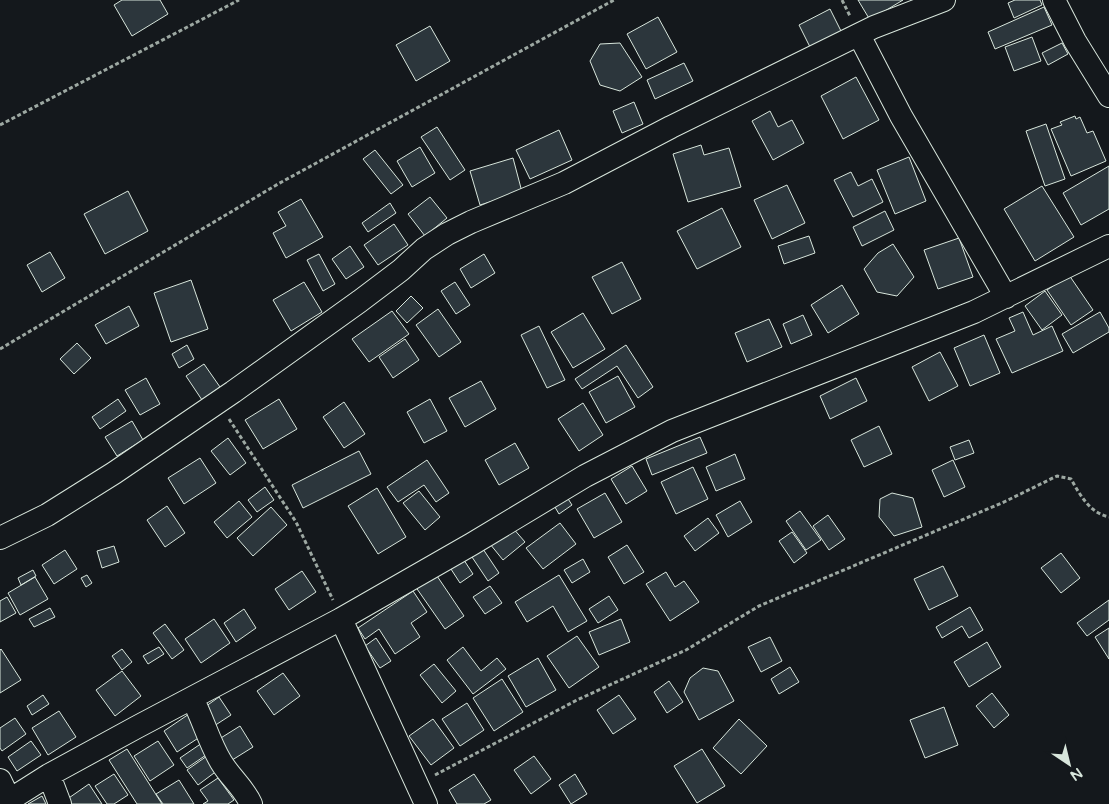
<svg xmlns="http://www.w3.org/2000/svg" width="1109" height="804" viewBox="0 0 1109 804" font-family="'Varela Round',sans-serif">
	<rect width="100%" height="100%" fill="#14181c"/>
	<path fill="#2c363c" stroke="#d8e6dc" d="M122 0H160L168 14 132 36 114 5Z
		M858 0H903L870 20Z
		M1015 0H1040L1042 5 1014 18 1008 3Z
		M1044 7 1052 25 995 49 988 32Z
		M830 9 841 31 810 47 799 25Z
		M658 17 677 52 646 69 627 34Z
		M430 26 450 61 416 81 396 45Z
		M1032 37 1041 61 1014 71 1005 47Z
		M620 43 642 77 620 91 600 85 590 61 600 44Z
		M1062 43 1068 54 1048 65 1042 53Z
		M684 63 693 81 655 99 647 80Z
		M856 77 879 120 843 139 821 96Z
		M634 102 643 124 622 133 613 111Z
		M770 111 778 127 792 120 804 143 773 160 752 121Z
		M1075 116 1076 119 1080 117 1087 133 1093 131 1106 161 1071 176 1051 129 1062 125 1060 122Z
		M1046 124 1065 179 1045 186 1026 131Z
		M437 127 465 170 450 180 421 137Z
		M559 130 572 160 530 179 516 150Z
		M701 145 704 155 729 148 741 187 688 202 673 154Z
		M420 147 435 173 412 187 397 161Z
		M375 150 403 185 391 194 363 159Z
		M909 157 926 201 895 214 877 170Z
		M513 158 522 192 480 205 470 171Z
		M1109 166V209L1081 225 1063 193Z
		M851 172 858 186 872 179 883 202 853 217 834 180Z
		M787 185 805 223 772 239 754 200Z
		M1042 186 1074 237 1035 261 1004 209Z
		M128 191 148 231 105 254 84 214Z
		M430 197 447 218 425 236 408 214Z
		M301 199 323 237 286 258 273 233 286 226 278 212Z
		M390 203 396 213 368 232 362 223Z
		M722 208 741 247 697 269 677 231Z
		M885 211 894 230 862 246 853 227Z
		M394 224 408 245 378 265 364 245Z
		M809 236 815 253 784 264 778 246Z
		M959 238 973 277 938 289 924 250Z
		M893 244 914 277 897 296 877 292 864 269 878 253Z
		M350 246 364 267 346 279 332 259Z
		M50 252 65 278 42 292 27 265Z
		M319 254 335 284 323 291 307 260Z
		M484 254 495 273 471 288 460 269Z
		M622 262 641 299 612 314 592 277Z
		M1069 275 1093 310 1071 325 1047 290Z
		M191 280 208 329 171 342 154 293Z
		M304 282 322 312 291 331 273 300Z
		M455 282 470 305 456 314 441 291Z
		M842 285 859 314 828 333 811 305Z
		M1045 291 1062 315 1042 330 1025 306Z
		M411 296 423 308 407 323 396 311Z
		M129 306 139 326 106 344 95 325Z
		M438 309 461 342 439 357 416 325Z
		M392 311 409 334 369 362 352 339Z
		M1023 312 1033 335 1052 326 1063 351 1012 373 996 339 1015 331 1009 318Z
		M1100 312 1109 328V332L1073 353 1062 334Z
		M583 313 605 349 573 368 551 332Z
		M803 315 812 335 791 344 783 324Z
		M769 319 782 347 747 362 735 333Z
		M539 326 565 380 547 388 521 335Z
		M984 335 1000 373 970 386 954 348Z
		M405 339 419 360 393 378 379 357Z
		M77 343 91 358 74 374 60 359Z
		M187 345 194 359 179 368 172 354Z
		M626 345 653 387 638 398 617 366 582 389 575 379Z
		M940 352 958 386 929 401 912 367Z
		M204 364 220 387 202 400 186 376Z
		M618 376 635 407 606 423 589 392Z
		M146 378 160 404 140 415 125 390Z
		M856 378 867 401 830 419 820 396Z
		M481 381 496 409 465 427 449 398Z
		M118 399 126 411 100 429 92 417Z
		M279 399 297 429 263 449 245 420Z
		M430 399 447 431 424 443 407 412Z
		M344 402 365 434 344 448 323 417Z
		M583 403 603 435 579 451 558 419Z
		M132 421 143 440 117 456 105 437Z
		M879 426 892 454 864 467 851 440Z
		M700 437 707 453 652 475 646 459Z
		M228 438 246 463 230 475 211 451Z
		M969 440 974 453 955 460 950 447Z
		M515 443 529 468 499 485 485 460Z
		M359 451 371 474 303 508 292 485Z
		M735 454 745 479 716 491 706 467Z
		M200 458 216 483 184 504 168 478Z
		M427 460 449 493 436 502 424 485 398 502 387 487Z
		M953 460 965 487 944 497 932 470Z
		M632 466 647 491 626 504 611 479Z
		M693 467 708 499 676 514 661 482Z
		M265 487 274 500 257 512 248 500Z
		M377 488 406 537 378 554 348 506Z
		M419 491 440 517 425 530 403 503Z
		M605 493 622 522 594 538 577 509Z
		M892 493 913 498 922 527 894 536 879 517 880 499Z
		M565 494 572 505 559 514 552 502Z
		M239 501 252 517 227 538 214 522Z
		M740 501 752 522 728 537 716 515Z
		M167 506 185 533 165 547 147 520Z
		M271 507 287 525 253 556 237 538Z
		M800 511 821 540 806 550 786 521Z
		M828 515 845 539 829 550 813 526Z
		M708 518 719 533 695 551 684 536Z
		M560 523 576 544 543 569 526 548Z
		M512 527 525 542 503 560 490 544Z
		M792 532 807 553 794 563 779 541Z
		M627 545 644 572 624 584 608 557Z
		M114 546 119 562 102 568 97 551Z
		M483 549 499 573 488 581 472 557Z
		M65 550 77 569 54 584 42 565Z
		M1061 553 1080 578 1061 593 1041 568Z
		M462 557 473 574 460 583 449 566Z
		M583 559 590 572 572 583 564 570Z
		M943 566 958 596 929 610 914 579Z
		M33 570 36 576 21 585 18 578Z
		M302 571 316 592 289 610 275 589Z
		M666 572 675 587 684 581 699 602 670 621 646 584Z
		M435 573 464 616 445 629 415 586Z
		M87 575 92 583 86 587 81 578Z
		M559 575 587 621 568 632 553 606 527 622 515 602Z
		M35 577 48 599 20 615 8 593Z
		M490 586 502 603 485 614 473 597Z
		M413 591 427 612 411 623 420 637 395 654 379 629 365 639 358 628Z
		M609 596 618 610 598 623 589 609Z
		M7 597 16 613 0 622V601Z
		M1109 600V620L1087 636 1077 623Z
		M970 607 983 630 969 638 962 626 942 638 936 627Z
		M50 608 55 617 34 627 29 619Z
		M244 609 256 628 236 642 224 623Z
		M214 619 230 643 201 663 185 639Z
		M621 619 630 642 599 655 589 632Z
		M165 624 184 650 172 659 153 633Z
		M1109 628V659L1095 637Z
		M577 636 599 667 569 688 547 656Z
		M770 637 782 661 761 672 748 647Z
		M376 638 391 661 380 668 365 646Z
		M987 642 1001 667 969 687 954 662Z
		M159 647 164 654 148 664 143 656Z
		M463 647 481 671 497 658 506 669 473 694 447 660Z
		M1 649 21 680 0 693V650Z
		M122 649 132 662 122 670 112 656Z
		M538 658 556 690 526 707 508 676Z
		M434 664 456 691 442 703 420 675Z
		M790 667 799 682 779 694 771 679Z
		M703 668 718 671 734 701 699 720 684 692 690 678Z
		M122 671 141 696 115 716 96 690Z
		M283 673 300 696 274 715 257 691Z
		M502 679 523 712 494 731 473 698Z
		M669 681 683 702 667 713 654 692Z
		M992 693 1009 715 994 728 976 706Z
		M43 695 49 704 32 715 27 706Z
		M619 695 636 719 613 734 597 710Z
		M219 697 231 715 214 726 202 709Z
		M467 703 484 730 460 746 442 719Z
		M944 707 958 745 925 758 910 720Z
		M59 711 76 737 48 755 32 728Z
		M192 712 206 733 177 752 164 731Z
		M15 718 26 734 2 751 0 748V728Z
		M433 719 454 748 431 765 409 736Z
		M739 719 767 746 741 774 713 748Z
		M240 726 253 747 229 762 216 741Z
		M31 741 41 755 17 771 8 757Z
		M158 741 174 765 150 781 134 756Z
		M202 743 209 753 187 768 180 758Z
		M127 749 162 804H137L109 760Z
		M702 749 725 786 697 803 674 766Z
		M207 756 218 770 198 785 187 770Z
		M534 756 551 779 531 794 514 770Z
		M114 774 128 795 114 804H107L95 786Z
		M474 774 491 800 484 804H457L449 790Z
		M575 774 587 794 571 804 559 785Z
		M218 778 234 800 228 804H203L208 801 200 790Z
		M179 780 194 804H163L156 794Z
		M89 784 102 804H65L63 802Z
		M42 796 46 804H28Z"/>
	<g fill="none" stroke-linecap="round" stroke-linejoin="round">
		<defs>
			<path id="minor" d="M1054 0 1075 41 1109 96
				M859 35 901 116 1006 297
				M0 538 47 515 114 473 233 392 360 301 401 270 424 249 447 234 471 222 564 183 671 127 874 27 944 0
				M341 619 426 804
				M192 698C203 719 209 742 221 762 230 777 244 788 251 804
				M49 775 60 804
				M0 780 10 801
				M3 804 49 775 137 727 341 619 472 544 585 476 672 431 974 312 1109 246"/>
		</defs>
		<use href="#minor" stroke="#d8e6dc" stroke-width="24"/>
		<path stroke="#9da8a2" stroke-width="3" stroke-dasharray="4 2.5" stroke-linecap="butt" d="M842 0 850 16
			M0 125 239 0
			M0 349 278 184 614 0
			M229 419 296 522 333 600
			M435 775 577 700 686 650 759 606 1004 502 1057 476 1071 479C1080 495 1090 513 1109 517"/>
		<use href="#minor" stroke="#14181c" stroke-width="22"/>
	</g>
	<g transform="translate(1069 764) rotate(145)" stroke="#14181c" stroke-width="4" paint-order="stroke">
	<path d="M0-4L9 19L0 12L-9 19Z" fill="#d8e6dc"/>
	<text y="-8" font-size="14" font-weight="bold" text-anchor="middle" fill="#d8e6dc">N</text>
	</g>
</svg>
